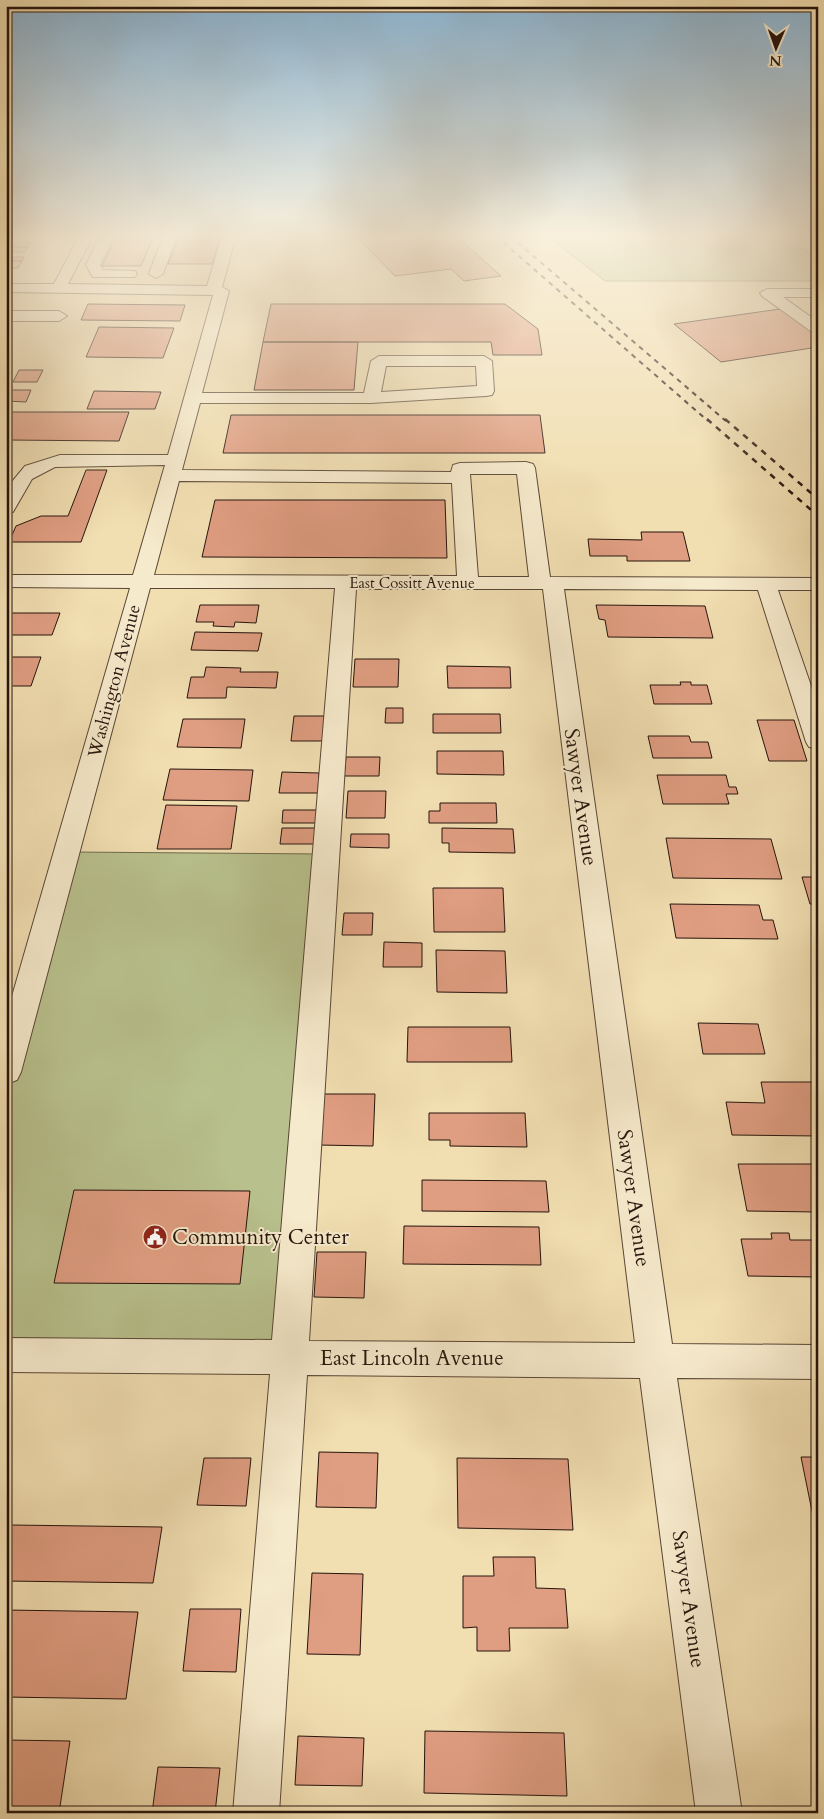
<svg xmlns="http://www.w3.org/2000/svg" width="824" height="1819" viewBox="0 0 824 1819" font-family="Cardo,serif">
	<rect width="100%" height="100%" fill="#f1deb1"/>
	<filter id="stains"><feTurbulence type="fractalNoise" baseFrequency=".004" numOctaves="4"/><feColorMatrix values="0 0 0 0 .2 0 0 0 0 .09 0 0 0 0 .02 0 0 0 .5 -.17"/></filter>
	<radialGradient id="worn" r=".72"><stop offset=".6" stop-color="#630" stop-opacity="0"/><stop offset="1" stop-color="#630" stop-opacity=".3"/></radialGradient>
	<path fill="#b8c18d" stroke="#6f6a4c" d="M547 236H774L818 256V281H605Z
		M72 852 322 854 284 1350 6 1349V1096Z"/>
	<path fill="#df9d81" stroke="#26140c" d="M117 236H154L141 266H102Z
		M179 236H221L212 264H168Z
		M356 236H456L501 276 464 281 451 269 395 276Z
		M9 242 31 243 28 247H6Z
		M6 247H28L25 252H6Z
		M6 257H24L22 261H6Z
		M6 261H22L18 268H6Z
		M88 304 185 305 180 321 81 320Z
		M271 304H505L538 329 542 355H493L491 342H263Z
		M780 309 818 335V347L721 362 674 324Z
		M99 327 174 328 163 358 86 357Z
		M263 342H358L354 390H254Z
		M19 370H43L37 382H13Z
		M6 390H31L26 402 6 401Z
		M94 391 161 392 155 409H87Z
		M6 412H129L119 441 6 440Z
		M231 415H540L545 453H223Z
		M86 470H107L81 542H9L16 526 41 516H68Z
		M215 500H445L447 558 202 557Z
		M641 532H683L690 561H627V556H590L588 539 642 540Z
		M200 605H259L256 623 235 622 234 627 213 626 214 622H196Z
		M596 605 705 606 713 638 608 637 605 620 599 619Z
		M6 613H60L52 635H6Z
		M195 632 262 633 258 651 191 650Z
		M6 657H41L31 686H6Z
		M355 659H399L398 687H353Z
		M447 666 510 667 511 688H448Z
		M206 667 241 668 240 672H278L276 688 227 687 226 698H187L191 677H204Z
		M680 682H691V685H707L712 704H654L650 685H681Z
		M386 708H403V723H385Z
		M433 714H500L501 733H433Z
		M294 716H326L323 741H291Z
		M183 719H245L241 748 177 747Z
		M757 720H794L807 761H769Z
		M648 736H689L691 742H708L712 758H653Z
		M437 751H503L504 775 437 774Z
		M346 757H380L379 776H344Z
		M170 769 253 770 249 801 163 800Z
		M282 772 319 773 318 793H279Z
		M657 775H726L729 787H736L738 794H726L729 804H663Z
		M348 791H386L385 818H346Z
		M440 803H496L497 823H429V811H440Z
		M166 805 237 806 231 849H157Z
		M283 810H318L317 823H282Z
		M282 828H317L316 844H280Z
		M442 828 513 829 515 853 449 852V843H442Z
		M351 834H389V848L350 847Z
		M666 838 771 839 782 879 673 878Z
		M802 877H818V904H810Z
		M433 888H503L505 932H434Z
		M670 904 759 905 763 920H773L778 939 676 938Z
		M344 913H373L372 935H342Z
		M384 942 422 943V967H383Z
		M436 950 505 951 507 993 437 992Z
		M698 1023 758 1024 765 1054H703Z
		M408 1027H510L512 1062H407Z
		M761 1082H818V1136L732 1135 726 1102 765 1103Z
		M322 1094H375L373 1146 318 1145Z
		M429 1113H525L527 1147 450 1146V1140H429Z
		M738 1164H818V1212L747 1211Z
		M422 1180 546 1181 549 1212 422 1211Z
		M74 1190 250 1191 240 1284 54 1283Z
		M404 1226 539 1227 541 1265 403 1264Z
		M771 1233H789L790 1240H818V1277L748 1276 741 1239H772Z
		M317 1252H366L364 1298 314 1297Z
		M319 1452 378 1453 376 1508 316 1507Z
		M801 1457H818V1527L815 1526Z
		M204 1458H251L246 1506 197 1505Z
		M457 1458 568 1459 573 1530 458 1528Z
		M11 1525 162 1527 153 1583 6 1581V1545Z
		M493 1557H535L536 1588 565 1589 568 1628H509L510 1651H477V1627L463 1628V1576H494Z
		M312 1573 363 1574 360 1655 307 1654Z
		M190 1609H241L236 1672 183 1671Z
		M6 1610 138 1612 126 1699 6 1697Z
		M425 1731 564 1733 567 1796 424 1793Z
		M298 1736 364 1738 362 1786 295 1785Z
		M6 1740 70 1741 59 1813H6Z
		M158 1767 220 1768 215 1813H152Z"/>
	<g fill="none" stroke-linecap="round" stroke-linejoin="round">
		<defs>
			<path id="minor" d="M79 236H93L68 284 207 286 222 236H236L222 287 229 291 202 393H364L371 361 379 356H484L492 361 494 391 492 395 486 396 371 403H200L182 470 451 472 453 465 460 463 526 462 533 464 535 468 550 577 818 578V590H778L818 706V749L809 747 806 742 758 590 564 589 672 1344 818 1345V1379L677 1378 742 1813H696L640 1378 307 1375 279 1813H233L270 1374 6 1372V1338L272 1340 335 588H150L21 1072 17 1080 6 1084V1017L130 588 6 587V575H133L165 465 55 467 32 479 13 512 6 514V489L25 466 60 455H168L213 295 6 292V284H54ZM386 366H476L477 386 381 392ZM470 474H517L529 577H478ZM179 481 452 483 457 576 154 575ZM356 589H543L635 1343 309 1341Z
				M100 236H114L100 265 103 270 135 271 137 274 135 277H93L86 265Z
				M163 236H177L163 274 156 278 149 274Z
				M799 236 818 237V246L801 239Z
				M767 289H818V297H783L818 322V334L812 332 762 296 760 293Z
				M6 311H59L67 316 59 321H6Z"/>
		</defs>
		<use href="#minor" stroke="#594635" stroke-width="2"/>
		<use href="#minor" fill="#f6eacc" fill-rule="evenodd"/>
		<path stroke="#26140c" stroke-width="2" stroke-dasharray="5 5" stroke-linecap="butt" d="M496 236 708 421
			M510 236 726 421"/>
		<path stroke="#26140c" stroke-width="2.5" stroke-dasharray="6 6" stroke-linecap="butt" d="M707 419 818 516
			M725 419 818 499"/>
	</g>
	<linearGradient id="sky" x2="0" y2="1"><stop stop-color="#8bb6d5"/><stop offset="0.48" stop-color="#f9f0dc"/><stop offset="1" stop-color="#f9f0dc" stop-opacity="0"/></linearGradient>
	<rect width="824" height="491" fill="url(#sky)"/>
	<defs>
		<symbol id="civic-disc" viewBox="-11 -11 22 22"><circle r="9.5" fill="#8f2418" stroke="#f6eacc"/><path d="M-.6-6.5H3V-4.5H.6V-3L4-1V1h2V6H-6V1h2V-1L-.6-3ZM-1.2 2.5V6h2.4V2.5Z" fill="#fff"/></symbol>
	</defs>
	<g fill-rule="evenodd">
		<use href="#civic-disc" x="141" y="1223" width="28" height="28"/>
	</g>
	<g text-anchor="middle" stroke-width="4" stroke-linejoin="round" paint-order="stroke">
		<g font-size="15" fill="#26140c" stroke="#f6eacc">
			<text x="412" y="588">East Cossitt Avenue</text>
		</g>
		<g font-size="18" fill="#26140c" stroke="#f6eacc">
			<text transform="translate(114 681) rotate(-75)" y="6">Washington Avenue</text>
		</g>
		<g font-size="21" fill="#26140c" stroke="#f6eacc">
			<text transform="translate(581 797) rotate(82)" y="7">Sawyer Avenue</text>
			<text transform="translate(634 1198) rotate(82)" y="7">Sawyer Avenue</text>
			<text x="412" y="1365">East Lincoln Avenue</text>
			<text transform="translate(689 1599) rotate(82)" y="7">Sawyer Avenue</text>
		</g>
		<g font-size="21" fill="#26140c" stroke="#f6eacc" text-anchor="start">
			<text x="172" y="1244">Community Center</text>
		</g>
	</g>
	<rect width="824" height="1819" fill="none" stroke="#f1deb1" stroke-width="25"/>
	<rect x="8" y="8" width="809" height="1804" fill="none" stroke="#26140c" stroke-width="2.5"/>
	<rect x="12" y="12" width="799" height="1794" fill="none" stroke="#26140c"/>
	<g transform="translate(776 48) rotate(182)" stroke="#f6eacc" stroke-width="4" paint-order="stroke">
	<path d="M0-4L9 19L0 12L-9 19Z" fill="#26140c"/>
	<text y="-8" font-size="14" font-weight="bold" text-anchor="middle" fill="#26140c">N</text>
	</g>
	<rect width="100%" height="100%" filter="url(#stains)"/>
	<rect width="100%" height="100%" fill="url(#worn)"/>
</svg>
